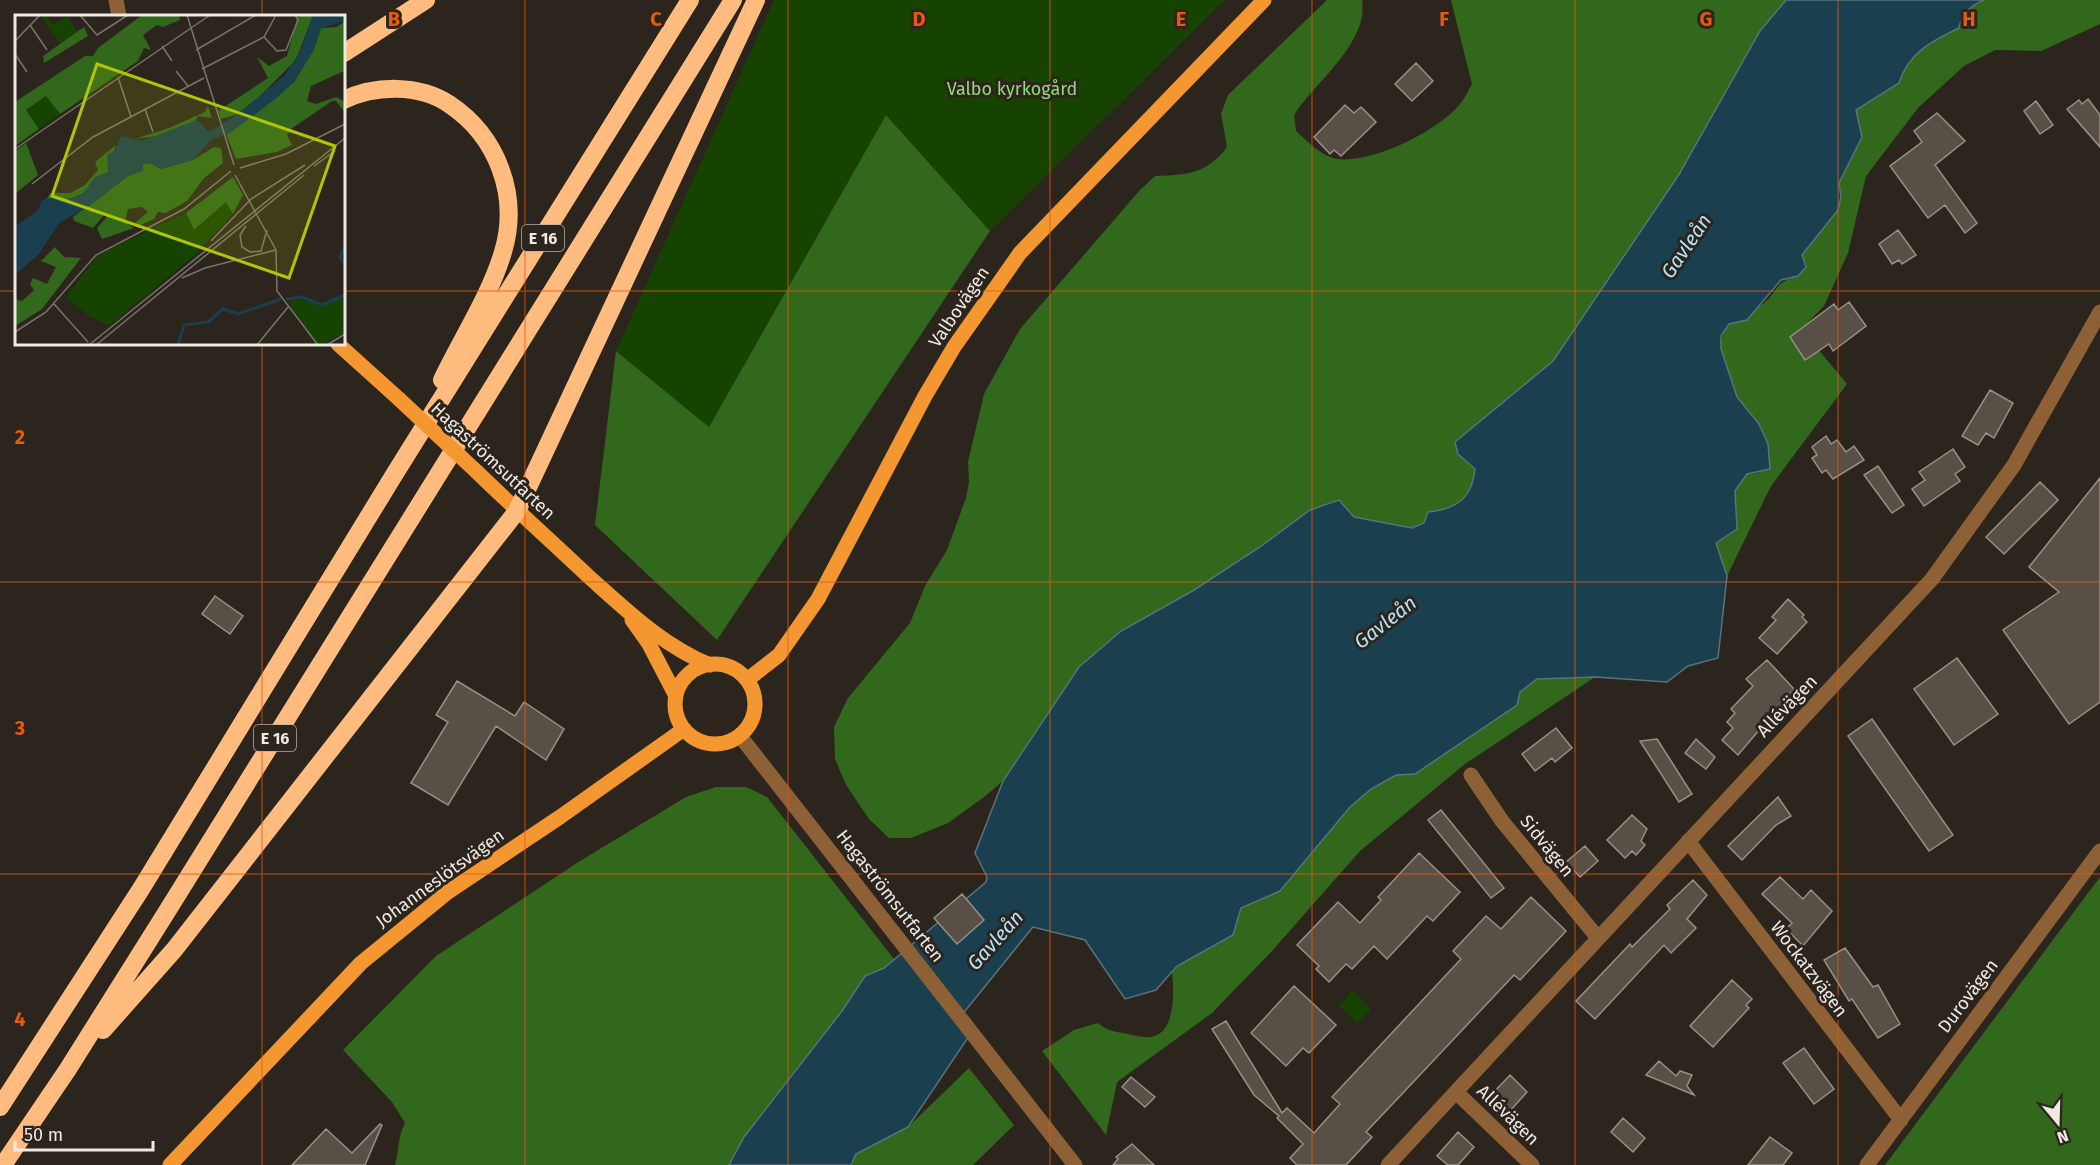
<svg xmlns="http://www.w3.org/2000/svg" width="2100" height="1165" viewBox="0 0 2100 1165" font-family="'Fira Sans',sans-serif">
	<rect width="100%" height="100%" fill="#2c251d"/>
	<path fill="#164300" d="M774 0H1225L990 231 886 115 709 427 616 351Z
		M1353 991 1371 1010 1357 1023 1339 1006Z"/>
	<path fill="#31681c" d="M1327 0H1362C1369 43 1316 81 1294 115L1296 131C1306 140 1319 154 1333 158 1366 167 1439 131 1460 104 1465 98 1468 91 1472 84L1451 0H1786L1760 31 1678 176 1553 361 1455 442 1458 454 1475 469C1472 498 1457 509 1428 512L1424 523 1412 528 1310 510 1260 547 1194 590 1121 631 1079 667 1003 781 984 797 948 823 911 838H889L869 819 846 785 835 759 834 727 848 698 910 623 925 586 947 550 966 498 969 482 968 462 984 394 1020 329 1140 190 1155 176C1187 175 1207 174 1227 147L1221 114 1228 95Z
		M1984 0H2100V24L2041 51 1995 50 1964 66 1918 108 1866 176 1848 253 1824 306 1806 324 1817 348 1847 384 1771 486 1727 576 1716 543 1737 529 1735 490 1747 474 1759 473 1721 349C1721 318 1743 320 1763 304 1780 290 1772 283 1798 276L1802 255 1838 210 1841 197 1839 183 1847 168 1856 110 1899 83C1908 53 1932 41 1959 28 1962 13 1970 6 1984 0Z
		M886 115 990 231 717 640 595 525 616 351 709 427Z
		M1595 677 1465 764 1360 851 1272 951 1212 1013 1117 1082 1106 1135 1042 1051 1074 1030 1098 1023C1107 1031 1116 1032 1128 1034 1134 1035 1144 1038 1151 1037 1176 1033 1174 991 1172 972 1194 947 1235 946 1241 908L1280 891 1350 807 1371 789 1396 775 1415 773 1517 705 1520 692 1537 679Z
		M716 787H746L767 797 894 959 884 968 865 976 842 1011 744 1137 729 1165H395C399 1150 398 1136 405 1123L392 1102 343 1050 436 956 580 861 686 797Z
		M2100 877V1165H1885Z
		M969 1068 1014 1125 973 1165H851L856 1154 908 1127Z"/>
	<path fill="#1a3f4e" stroke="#5a727b" stroke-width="1.5" d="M1786 0H1984C1970 6 1962 13 1959 28 1932 41 1908 53 1899 83L1856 110 1862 137 1839 183 1841 197 1838 210 1802 255 1806 267 1798 276 1781 280 1747 320 1729 324 1721 336V349L1737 397 1759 424 1768 444 1770 469 1747 474 1735 491 1737 529 1716 543 1727 576 1718 658 1688 666 1667 682 1595 677 1537 679 1520 692 1517 705 1415 774 1396 775 1371 789 1350 807 1280 891 1241 908 1233 935 1177 966 1156 990 1125 999 1085 940 1033 927 961 1016 971 1033 908 1127 856 1154 851 1165H729L744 1137 842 1011 865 976 884 968 986 882 987 877 975 853 1003 781 1079 667 1121 631 1194 590 1260 547 1310 510 1339 500 1354 517 1412 528 1424 523 1428 512C1457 509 1472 498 1475 469L1458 454 1455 442 1553 361 1678 176 1760 31Z"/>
	<path fill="#585047" stroke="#998f85" stroke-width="1.5" d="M1416 63 1433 81 1412 101 1395 84Z
		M2088 99 2100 115V147L2067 109 2079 100 2082 104Z
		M2036 101 2053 125 2040 134 2024 111Z
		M1345 105 1354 113 1361 107 1376 122 1341 156 1334 150 1330 154 1314 137Z
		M1937 113 1965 141 1935 165 1977 223 1965 233 1945 205 1928 218 1890 166 1922 142 1914 131Z
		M1898 230 1916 255 1902 264 1899 260 1892 264 1879 244Z
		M1849 302 1866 326 1833 351 1829 344 1805 360 1790 337 1834 304 1838 310Z
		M1990 390 2013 403 1994 438 1986 433 1978 445 1962 436Z
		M1826 436 1831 444 1837 440 1846 452 1854 446 1864 460 1833 479 1826 470 1822 473 1812 458 1817 455 1812 447Z
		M1953 449 1965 467 1955 474 1960 481 1924 506 1912 489 1925 480 1919 472Z
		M1878 466 1904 505 1892 513 1864 475Z
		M2100 478V702L2069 724 2003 630 2059 592 2029 567Z
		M2040 482 2058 500 2004 554 1986 537Z
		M215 596 243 616 230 634 202 614Z
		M1788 599 1804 615 1802 617 1807 622 1777 654 1759 638 1776 620 1772 617Z
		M1957 658 1998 714 1954 745 1914 689Z
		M1767 660 1794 689 1738 755 1722 740 1733 728 1727 722 1735 713 1731 709 1753 686 1746 679Z
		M457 681 515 716 524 702 564 729 546 760 496 726 448 805 411 783 448 722 436 715Z
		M1872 719 1953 835 1929 851 1848 736Z
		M1556 728 1572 748 1555 762 1552 758 1535 771 1522 754Z
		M1657 739 1692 794 1679 802 1640 741Z
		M1696 739 1715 757 1706 769 1685 753Z
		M1778 797 1791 816 1776 825 1742 860 1728 846Z
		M1441 810 1504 888 1491 898 1428 820Z
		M1632 815 1647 829 1641 841 1645 845 1636 855 1632 851 1625 858 1607 840Z
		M1585 846 1598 861 1580 877 1566 862Z
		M1419 853 1460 892 1433 921 1427 916 1387 959 1374 946 1352 969 1346 964 1329 982 1316 969 1319 966 1297 945 1338 902 1360 923 1381 900 1378 897Z
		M1780 877 1803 899 1811 890 1832 911 1803 946 1786 929 1792 923 1762 894Z
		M1693 880 1707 895 1687 919 1696 928 1671 953 1664 945 1595 1019 1576 1001 1630 944 1632 947 1670 909 1667 905Z
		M962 894 984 920 957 944 934 918Z
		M1531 897 1566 931 1520 980 1514 975 1401 1095 1366 1132 1372 1137 1346 1165H1297L1290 1158 1303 1144 1277 1118 1279 1116 1254 1095 1212 1029 1226 1021 1282 1113 1287 1108 1314 1133 1340 1104 1332 1097 1461 959 1453 951 1486 916 1501 929Z
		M1845 948 1873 987 1878 985 1900 1024 1878 1038 1852 999 1849 1001 1824 960Z
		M1732 980 1752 999 1746 1005 1749 1008 1713 1047 1690 1026Z
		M1294 986 1336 1025 1309 1053 1303 1048 1286 1066 1251 1033Z
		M1804 1048 1834 1089 1814 1104 1783 1063Z
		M1659 1061 1676 1076 1680 1071 1692 1075 1687 1086 1694 1095 1646 1075Z
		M1510 1075 1527 1092 1510 1111 1492 1094Z
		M1131 1077 1155 1097 1145 1107 1122 1087Z
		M1623 1118 1645 1138 1633 1152 1611 1132Z
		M380 1124 382 1125 365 1165H292L326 1129 352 1153Z
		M1458 1132 1474 1147 1458 1165H1448L1437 1156Z
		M1770 1137 1792 1153 1783 1165H1748Z
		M1132 1144 1154 1165H1113L1118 1159 1116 1157Z"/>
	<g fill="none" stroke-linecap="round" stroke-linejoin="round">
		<path stroke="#8d6036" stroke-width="15" d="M116 0 119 16
			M740 736 1075 1165
			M1471 775 1502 821 1598 938
			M1688 841 1901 1120
			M1456 1092 1532 1165
			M1388 1165 1932 579 2014 465 2100 312
			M1867 1165 2100 851"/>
		<path stroke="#f49731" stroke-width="15" d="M338 344 399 399
			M477 472C513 507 551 541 588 576 625 609 663 646 710 665
			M632 620 649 644 676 696
			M675 704a40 40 0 1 1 80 0a40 40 0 1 1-80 0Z
			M747 680 779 655 818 599 925 396 954 347 1020 253 1264 0
			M170 1165 361 963 448 892 560 817 684 729"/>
		<path stroke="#ffbc7e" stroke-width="18" d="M344 53 426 0
			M344 100C375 85 419 84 449 104 497 136 520 195 503 252 490 296 462 338 442 380
			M103 1030 174 950 517 511 756 0
			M0 1107 141 889 394 475 690 0
			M3 1165 68 1069 166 913 733 0"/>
		<path stroke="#f49731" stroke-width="15" d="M399 399 477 472"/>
	</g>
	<path fill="none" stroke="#e8590c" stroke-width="1.5" stroke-opacity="0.55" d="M262 0V16M525 0V1165M788 0V1165M1050 0V1165M1312 0V1165M1575 0V1165M1838 0V1165M0 291H16M344 291H2100M262 344V1165M0 582H2100M0 874H2100"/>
	<g text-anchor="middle" stroke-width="6" stroke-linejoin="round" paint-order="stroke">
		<g fill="#2c251d" stroke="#b4aea8" stroke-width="1.5">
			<rect x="522" y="225" width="42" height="26" rx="4.5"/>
			<rect x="254" y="725" width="42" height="26" rx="4.5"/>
		</g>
		<g font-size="16" font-weight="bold" fill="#eee9e3">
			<text x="543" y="244">E 16</text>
			<text x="275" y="744">E 16</text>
		</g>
		<g font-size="18" fill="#8fda76" stroke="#2c251d">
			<text x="1012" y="95">Valbo kyrkogård</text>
		</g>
		<g font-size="18" fill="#eee9e3" stroke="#2c251d">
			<text transform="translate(959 307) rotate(-56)" y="6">Valbovägen</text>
			<text transform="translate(493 461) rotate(43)" y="6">Hagaströmsutfarten</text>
			<text transform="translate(1787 706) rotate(-46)" y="6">Allévägen</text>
			<text transform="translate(1547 846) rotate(51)" y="6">Sidvägen</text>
			<text transform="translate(440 878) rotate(-36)" y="6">Johanneslötsvägen</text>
			<text transform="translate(890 896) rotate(52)" y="6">Hagaströmsutfarten</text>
			<text transform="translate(1809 969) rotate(53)" y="6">Wockatzvägen</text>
			<text transform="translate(1968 996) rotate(-53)" y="6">Durovägen</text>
			<text transform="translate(1508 1115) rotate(44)" y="6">Allévägen</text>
		</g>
		<g font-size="20" font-style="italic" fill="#b2e5fc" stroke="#2c251d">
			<text transform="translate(1686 246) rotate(-56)" y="7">Gavleån</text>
			<text transform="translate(1385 622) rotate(-38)" y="7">Gavleån</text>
			<text transform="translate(995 940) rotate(-48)" y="7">Gavleån</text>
		</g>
	</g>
	<g transform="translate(15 15)">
		<rect width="330" height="330" fill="#2c251d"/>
		<path d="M31 0 38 10 52 1 62 17 45 28 26 2ZM31 81 45 99 24 114 11 95ZM211 187 218 199 180 240 95 310 75 302 51 282 81 243 93 235 171 198 179 215ZM330 282V318L303 330 276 294 275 286 282 284 309 290Z" fill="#164300"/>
		<path d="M127 0H164L165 5 148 12 142 10 128 20 136 35 129 33 123 46 45 99 31 81 11 95 24 114 0 131V87L70 41H78L83 33ZM283 0H298L281 45 245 81 223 99 206 104 203 96 253 63 242 42 254 51 272 41ZM330 6 329 56 296 71 292 86 301 89 321 82 330 87V98L321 86H317L276 114 272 120 277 130 262 137 221 144 211 119 279 67 299 34 306 13 322 12ZM69 12 73 21 29 48 28 41ZM193 91 197 103 183 101 180 107 150 120 120 124 154 113 190 97ZM11 128 23 160 0 179V136ZM101 130 93 157 80 163 69 178 47 187 31 185 35 178H55L70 170 83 155 80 147ZM199 132 206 133 208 148 189 163 172 186 151 198 143 197 139 204 121 212 120 208 133 197 127 192 113 194 110 207 119 213 87 224 82 213 92 202 89 200 78 213 59 206 58 202 113 161 127 156 128 149 135 148 146 154 178 145ZM218 162 228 180 218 199 211 187 179 215 171 198ZM40 232 49 242 66 243 27 294 0 311V284L7 286 19 275 15 269 18 263 32 269 41 252 26 246Z" fill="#31681c"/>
		<path d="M298 0H330V6L306 13 299 34 279 67 259 85 215 118 197 124 178 145 146 154 135 148 128 149 127 156 113 161 76 190 44 208 24 239 0 260 1 211 23 195 27 185 38 183 47 187 68 178 80 162 93 157 92 140 101 134 106 121 127 126 182 105 194 117 223 99 270 60 285 37Z" fill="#1a3f4e"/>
		<path fill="none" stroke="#1a3f4e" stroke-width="3" d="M330 231 325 242 330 249M271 284 287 282 307 290 330 280M163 330 169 310 193 307 208 294 223 299 266 284"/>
		<path fill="none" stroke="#7a736c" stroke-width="1.5" d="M65 0 82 20 113 0M172 0 219 150M15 10 32 35M249 22 262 36 271 35 283 5 280 0M0 26 25 0M147 31 157 46M181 35 241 0M0 39 12 57M187 54 249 22 261 0M161 56 173 71M103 62 116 102M130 94 138 117M0 134 195 0M299 151 320 136M225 153 271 139 330 109M220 160 261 235M17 169 78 122 189 63M231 211 225 220 227 232 235 237 247 236M196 226 236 184 290 150M261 235 262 276 303 330M246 236 252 215M167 263 190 253 261 235M39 289 73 327M0 317 31 297 81 240 169 194 216 156M74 330 330 123M81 330 289 160M242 330 273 292M312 330 330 319"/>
		<path fill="#afc508" fill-opacity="0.15" stroke="#afc508" stroke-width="3" d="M82 49 320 131 274 263 37 181Z"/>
		<rect width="330" height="330" fill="none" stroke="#eee9e3" stroke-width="3"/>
	</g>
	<g font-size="20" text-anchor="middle" font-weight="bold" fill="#e8590c" stroke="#2c251d" stroke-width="6" stroke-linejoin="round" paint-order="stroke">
		<text x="394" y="26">B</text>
		<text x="656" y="26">C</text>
		<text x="919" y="26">D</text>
		<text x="1181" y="26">E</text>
		<text x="1444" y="26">F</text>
		<text x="1706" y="26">G</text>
		<text x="1969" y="26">H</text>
		<text x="20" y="444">2</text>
		<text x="20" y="735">3</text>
		<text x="20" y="1026">4</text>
	</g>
	<g transform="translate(2058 1123) rotate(161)" stroke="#2c251d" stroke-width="4.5" paint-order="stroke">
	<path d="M0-4.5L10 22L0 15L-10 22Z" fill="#eee9e3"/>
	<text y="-9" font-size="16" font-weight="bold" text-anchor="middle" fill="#eee9e3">N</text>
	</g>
	<path d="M15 1141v9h138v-9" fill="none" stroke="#eee9e3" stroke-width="3"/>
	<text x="24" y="1141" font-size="18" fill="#eee9e3" stroke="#2c251d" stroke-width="4.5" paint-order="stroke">50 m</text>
</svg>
